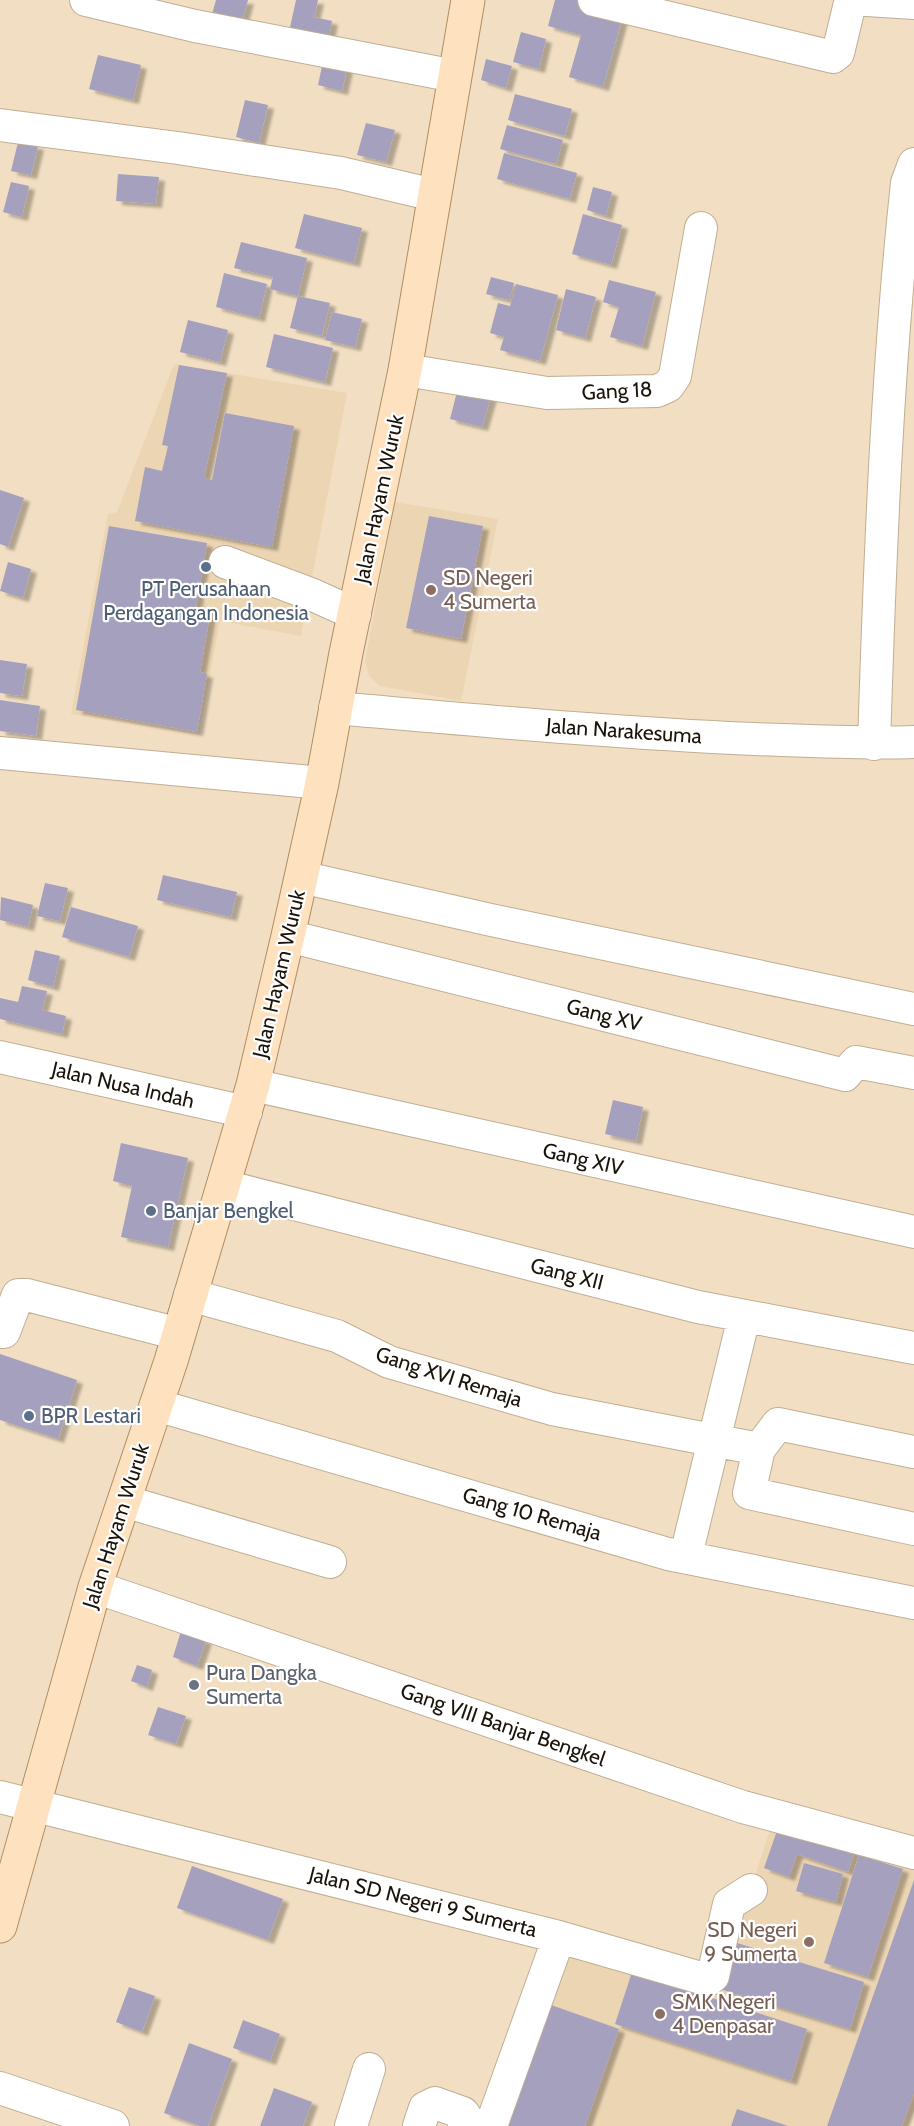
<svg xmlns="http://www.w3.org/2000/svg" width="914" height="2126" viewBox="0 0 914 2126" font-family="Cabin,sans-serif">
	<defs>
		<filter id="shadow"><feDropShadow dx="6" dy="4" stdDeviation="1.5" flood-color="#0004"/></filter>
	</defs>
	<rect width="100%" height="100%" fill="#f2dfc3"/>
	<path fill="#ecd5b2" d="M174 364 347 393 301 636 220 621 199 735 71 714 108 514 117 512Z
		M395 502 498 519 461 701 380 686 369 676 365 661Z
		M774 1817 914 1866V2111L908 2126H495L559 1947 717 1994Z"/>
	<path fill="#a4a0be" filter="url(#shadow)" d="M216 0H248L242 21 212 14Z
		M296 0H318L314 17 332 21 328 41 289 32Z
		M555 0H580L624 12 603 87 569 77 581 35 548 26Z
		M521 32 546 39 539 69 513 62Z
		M98 55 141 65 133 100 89 89Z
		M324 57 348 64 342 91 318 85Z
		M486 59 512 66 506 88 481 80Z
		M515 94 572 109 565 136 508 120Z
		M245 100 268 105 259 143 236 137Z
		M366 123 395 130 386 162 357 155Z
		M507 125 563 140 556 164 500 149Z
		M18 142 38 146 31 175 11 171Z
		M504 153 577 173 570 199 497 179Z
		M118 174 159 177 156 204 116 201Z
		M11 182 29 186 22 217 3 212Z
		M593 187 612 192 606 216 587 210Z
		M304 214 362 228 354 263 295 248Z
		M583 214 622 225 611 265 572 254Z
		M241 242 307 258 298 296 270 289 273 277 234 268Z
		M224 273 267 284 259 318 216 307Z
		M491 277 514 283 509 300 486 294Z
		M609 280 656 292 642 346 610 337 619 307 603 302Z
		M516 284 558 295 540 361 500 350 504 337 490 333 498 303 510 306Z
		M566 289 596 297 585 338 556 330Z
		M298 296 330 303 322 336 290 328Z
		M332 312 362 319 355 347 325 340Z
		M188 320 228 330 220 362 180 352Z
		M274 334 333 348 325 382 266 367Z
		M179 365 227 373 204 478 212 480 225 413 294 426 272 547 135 521 145 467 162 471 168 446 162 445Z
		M459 384 492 393 482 427 450 419Z
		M0 490 24 498 8 547 0 544Z
		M429 516 483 526 461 639 406 628Z
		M109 526 207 543 196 607 211 609 200 672 207 674 197 732 76 710Z
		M8 562 31 569 23 598 0 591Z
		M0 660 27 664 22 696 0 693Z
		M0 700 40 706 36 736 0 731Z
		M163 875 237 892 231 917 157 900Z
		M45 883 68 888 60 921 37 916Z
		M1 897 33 905 28 927 0 920Z
		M71 907 138 926 129 957 62 937Z
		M35 950 60 956 53 987 28 980Z
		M22 986 47 991 42 1010 66 1016 62 1034 0 1019V998L18 1002Z
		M613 1100 643 1107 636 1141 605 1134Z
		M121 1143 188 1158 168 1247 121 1237 132 1186 113 1181Z
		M0 1354 77 1380 58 1439 0 1420Z
		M181 1631 206 1640 197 1666 173 1657Z
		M137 1665 152 1670 147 1687 131 1681Z
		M158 1707 186 1716 176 1744 148 1735Z
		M779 1825 855 1851 848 1872 797 1854 789 1877 764 1868Z
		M859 1855 903 1869 868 1977 824 1963Z
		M804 1863 843 1874 836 1902 796 1891Z
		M192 1866 283 1899 268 1940 177 1908Z
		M914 1880V2093L902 2126H827Z
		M737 1943 864 1982 850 2029 723 1990Z
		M632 1972 807 2029 791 2081 615 2024Z
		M129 1987 155 1996 142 2032 116 2022Z
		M551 2005 619 2029 585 2126H508Z
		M243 2020 280 2034 270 2061 233 2048Z
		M189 2043 232 2059 208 2126H200L164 2113Z
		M274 2088 312 2102 303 2126H260Z
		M737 2109 788 2126H731Z"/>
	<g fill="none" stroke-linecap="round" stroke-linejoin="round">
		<defs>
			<path id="minor" d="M86 0 195 26 455 76
				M594 0 833 57 838 53 850 3 857 0
				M867 0 914 3
				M0 125 178 148 341 173 434 195
				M405 370 547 393 657 391 668 386 675 376 701 228
				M225 562 313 595 355 614
				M335 708C475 720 614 733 754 739 808 741 861 744 914 742
				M874 744C880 556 887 369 907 183L914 164
				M0 753 322 783
				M301 877 491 920 914 1009
				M288 936 845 1075 856 1062 914 1073
				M0 1057 246 1112
				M253 1085 914 1232
				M224 1186 698 1307 914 1348
				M190 1295 337 1336 389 1362 552 1409 759 1449 749 1493 914 1529
				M0 1332H4L18 1295H27L179 1334
				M156 1405 668 1554 914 1603
				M759 1449 778 1424 914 1452
				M124 1501 330 1562
				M688 1547 744 1317
				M95 1587 743 1807 914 1853
				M0 1797 559 1937 708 1980 713 1976 729 1904 751 1890
				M0 2088 113 2126
				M351 2126 369 2069
				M419 2126 425 2108 435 2103 463 2113 467 2119 464 2126
				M491 2126 559 1937"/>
			<path id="major" d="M0 1926 95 1587 171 1361 253 1085 288 936 322 783 346 653 405 370 468 0"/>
		</defs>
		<use href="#minor" stroke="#c0ae93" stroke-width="34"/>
		<use href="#major" stroke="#ae8d64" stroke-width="35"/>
		<use href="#minor" stroke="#fff" stroke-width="32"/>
		<use href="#major" stroke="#fee2bf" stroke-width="33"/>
	</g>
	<g fill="#5c6f8a" stroke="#fff" stroke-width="2">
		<circle cx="206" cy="567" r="6"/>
		<circle cx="151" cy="1211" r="6"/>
		<circle cx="29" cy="1416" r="6"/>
	</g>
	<g fill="#8d6e63" stroke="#fff" stroke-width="2">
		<circle cx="431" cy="590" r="6"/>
		<circle cx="809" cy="1942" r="6"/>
		<circle cx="660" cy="2014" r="6"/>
	</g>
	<circle fill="#6b7280" stroke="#fff" stroke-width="2" cx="194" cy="1685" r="6"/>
	<g text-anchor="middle" stroke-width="4.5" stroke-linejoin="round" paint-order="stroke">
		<g font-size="21" fill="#1a1309" stroke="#fff">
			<text transform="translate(617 391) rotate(-3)" y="7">Gang 18</text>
			<text transform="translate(379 499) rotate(-78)" y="7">Jalan Hayam Wuruk</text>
			<text transform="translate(624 731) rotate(4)" y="7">Jalan Narakesuma</text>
			<text transform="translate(279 974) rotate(-77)" y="7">Jalan Hayam Wuruk</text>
			<text transform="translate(604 1015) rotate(14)" y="7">Gang XV</text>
			<text transform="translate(123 1085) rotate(13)" y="7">Jalan Nusa Indah</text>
			<text transform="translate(583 1159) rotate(13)" y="7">Gang XIV</text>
			<text transform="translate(567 1274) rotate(14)" y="7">Gang XII</text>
			<text transform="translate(449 1377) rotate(18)" y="7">Gang XVI Remaja</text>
			<text transform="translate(532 1514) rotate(16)" y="7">Gang 10 Remaja</text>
			<text transform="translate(116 1526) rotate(-72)" y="7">Jalan Hayam Wuruk</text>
			<text transform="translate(503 1725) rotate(19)" y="7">Gang VIII Banjar Bengkel</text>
			<text transform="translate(423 1902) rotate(14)" y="7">Jalan SD Negeri 9 Sumerta</text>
		</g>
		<g font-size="21" fill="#785e54" stroke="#fff" text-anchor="start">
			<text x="443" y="585">SD Negeri<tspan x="443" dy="24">4 Sumerta</tspan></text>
			<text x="797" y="1937" text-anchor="end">SD Negeri<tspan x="797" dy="24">9 Sumerta</tspan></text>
			<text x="672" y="2009">SMK Negeri<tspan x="672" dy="24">4 Denpasar</tspan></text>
		</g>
		<g font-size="21" fill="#4e5e75" stroke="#fff" text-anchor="start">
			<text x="206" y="596" text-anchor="middle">PT Perusahaan<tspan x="206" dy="24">Perdagangan Indonesia</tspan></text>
			<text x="163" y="1218">Banjar Bengkel</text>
			<text x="41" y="1423">BPR Lestari</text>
		</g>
		<g font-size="21" fill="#5b616d" stroke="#fff" text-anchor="start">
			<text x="206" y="1680">Pura Dangka<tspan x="206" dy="24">Sumerta</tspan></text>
		</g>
	</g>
</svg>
